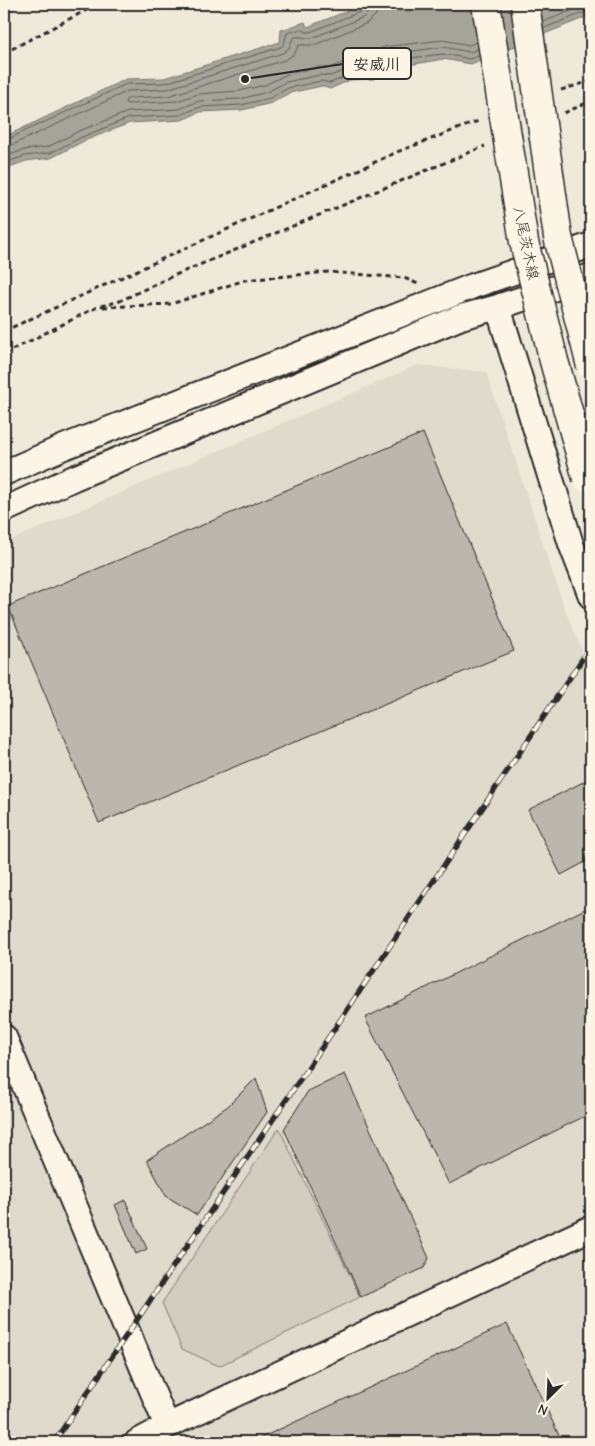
<svg xmlns="http://www.w3.org/2000/svg" width="595" height="1446" viewBox="0 0 595 1446" font-family="'Comic Neue','Klee One',sans-serif">
	<rect width="100%" height="100%" fill="#efe9da"/>
	<filter id="ink" filterUnits="userSpaceOnUse"><feTurbulence type="fractalNoise" baseFrequency=".02" numOctaves="2"/><feDisplacementMap in="SourceGraphic" scale="10" xChannelSelector="R" yChannelSelector="G"/><feConvolveMatrix kernelMatrix="1 2 1 2 8 2 1 2 1" color-interpolation-filters="sRGB"/></filter>
	<g filter="url(#ink)">
		<path fill="#e0dacc" d="M418 365 486 372 564 607 591 672V1442H4V543Z"/>
		<path fill="#d2cdc0" stroke="#7e7c76" d="M279 1128 360 1297 219 1366 182 1349 162 1303Z"/>
		<path fill="#a6a399" stroke="#75736d" d="M365 4H591V15L471 64 443 59 415 64 386 66 374 79 350 80 330 89 322 86 289 93 272 103 242 110 200 112 182 120 130 123 84 141 51 158 26 161 4 169V137L126 79 164 78 280 42 281 30 305 22 307 27Z"/>
		<g fill="none" stroke-linecap="round" stroke-linejoin="round">
			<path stroke="#5c5b57" stroke-width="1" d="M379 4 376 15 367 23 314 45H299L294 54 285 60 168 96 130 98 126 100 125 103 128 104 177 101 198 94 239 91 265 85 285 75 318 67 329 68 348 61H365L375 51 384 47 443 40 469 45 477 42
				M543 22 586 5 591 4
				M544 28 591 10
				M4 141 126 84 165 83 281 47 284 44 287 33 301 29 306 32H310L362 11 365 8V4
				M4 147 10 146 128 91 167 89 283 53 289 48 293 38C300 35 305 39 312 38L364 17 370 11 371 4
				M4 157 24 150 48 147 79 131 128 112 179 109 199 101 240 99 267 92 286 82 320 75 330 76 349 69 369 68 379 58 384 55 443 47 470 52 478 49
				M4 163 25 156 50 153 82 137 129 118 180 115 200 107 241 105 270 98 288 88 321 81 330 83 350 75 372 74 386 61 443 54 470 59 479 56"/>
		</g>
		<path fill="#bcb7ac" stroke="#2b2b2b" d="M423 433 514 651 99 823 8 606Z
			M591 778V859L561 875 528 810Z
			M591 906V1113L449 1184 365 1018Z
			M345 1074 429 1258 424 1268 361 1297 284 1129 308 1091Z
			M256 1078 267 1112 197 1215 166 1196 147 1160 228 1106Z
			M125 1200 147 1249 136 1254 115 1205Z
			M507 1324 562 1442H252Z"/>
		<g fill="none" stroke-linecap="round" stroke-linejoin="round">
			<defs>
				<path id="minor" d="M498 307 571 544 591 596
					M4 473 64 447 473 286 591 245
					M4 510 74 478 461 317 498 307 591 276
					M4 1037 167 1426
					M137 1442 167 1426 591 1228"/>
			</defs>
			<use href="#minor" stroke="#2b2b2b" stroke-width="28"/>
			<path stroke="#2b2b2b" stroke-width="3" stroke-dasharray="5 4" stroke-linecap="butt" d="M4 53 98 4
				M561 90 591 81
				M564 113 591 101
				M103 307 171 304 245 280 329 272 404 278 418 284
				M4 331 397 152 481 120
				M4 354 97 307 120 301 168 278 485 146"/>
			<use href="#minor" stroke="#fcf5e5" stroke-width="24"/>
			<defs>
				<path id="rail" d="M54 1442 337 1025 591 646"/>
			</defs>
			<use href="#rail" stroke="#2b2b2b" stroke-width="5.5"/>
			<use href="#rail" stroke="#fcf5e5" stroke-width="4" stroke-dasharray="11" stroke-linecap="butt"/>
			<defs>
				<path id="major-bridge" d="M486 4 524 242 554 361 587 478
					M525 4 558 237 591 366"/>
			</defs>
			<use href="#major-bridge" stroke="#2b2b2b" stroke-width="31" stroke-linecap="butt"/>
			<use href="#major-bridge" stroke="#fcf5e5" stroke-width="28"/>
		</g>
	</g>
	<g text-anchor="middle" stroke-width="4.5" stroke-linejoin="round" paint-order="stroke">
		<g font-size="15" fill="#2b2b2b" stroke="#fcf5e5">
			<text transform="translate(526 243) rotate(78)" y="5">八尾茨木線</text>
		</g>
	</g>
	<path fill="none" stroke="#2b2b2b" stroke-width="2" d="M245 79L343 64"/>
	<circle fill="#2b2b2b" stroke="#fcf5e5" stroke-width="2" cx="245" cy="79" r="5"/>
	<rect fill="#fcf5e5" stroke="#2b2b2b" stroke-width="2" x="343" y="48" width="68" height="31" rx="5"/>
	<g font-size="16" text-anchor="middle" font-weight="bold" fill="#2b2b2b">
		<text x="377" y="70">安威川</text>
	</g>
	<rect width="595" height="1446" fill="none" stroke="#fcf5e5" stroke-width="20"/>
	<rect x="10" y="10" width="575" height="1426" fill="none" stroke="#2b2b2b" stroke-width="2" filter="url(#ink)"/>
	<g transform="translate(548 1398) rotate(204)" stroke="#fcf5e5" stroke-width="4" paint-order="stroke">
	<path d="M0-4L9 19L0 12L-9 19Z" fill="#2b2b2b"/>
	<text y="-8" font-size="14" font-weight="bold" text-anchor="middle" fill="#2b2b2b">N</text>
	</g>
</svg>
